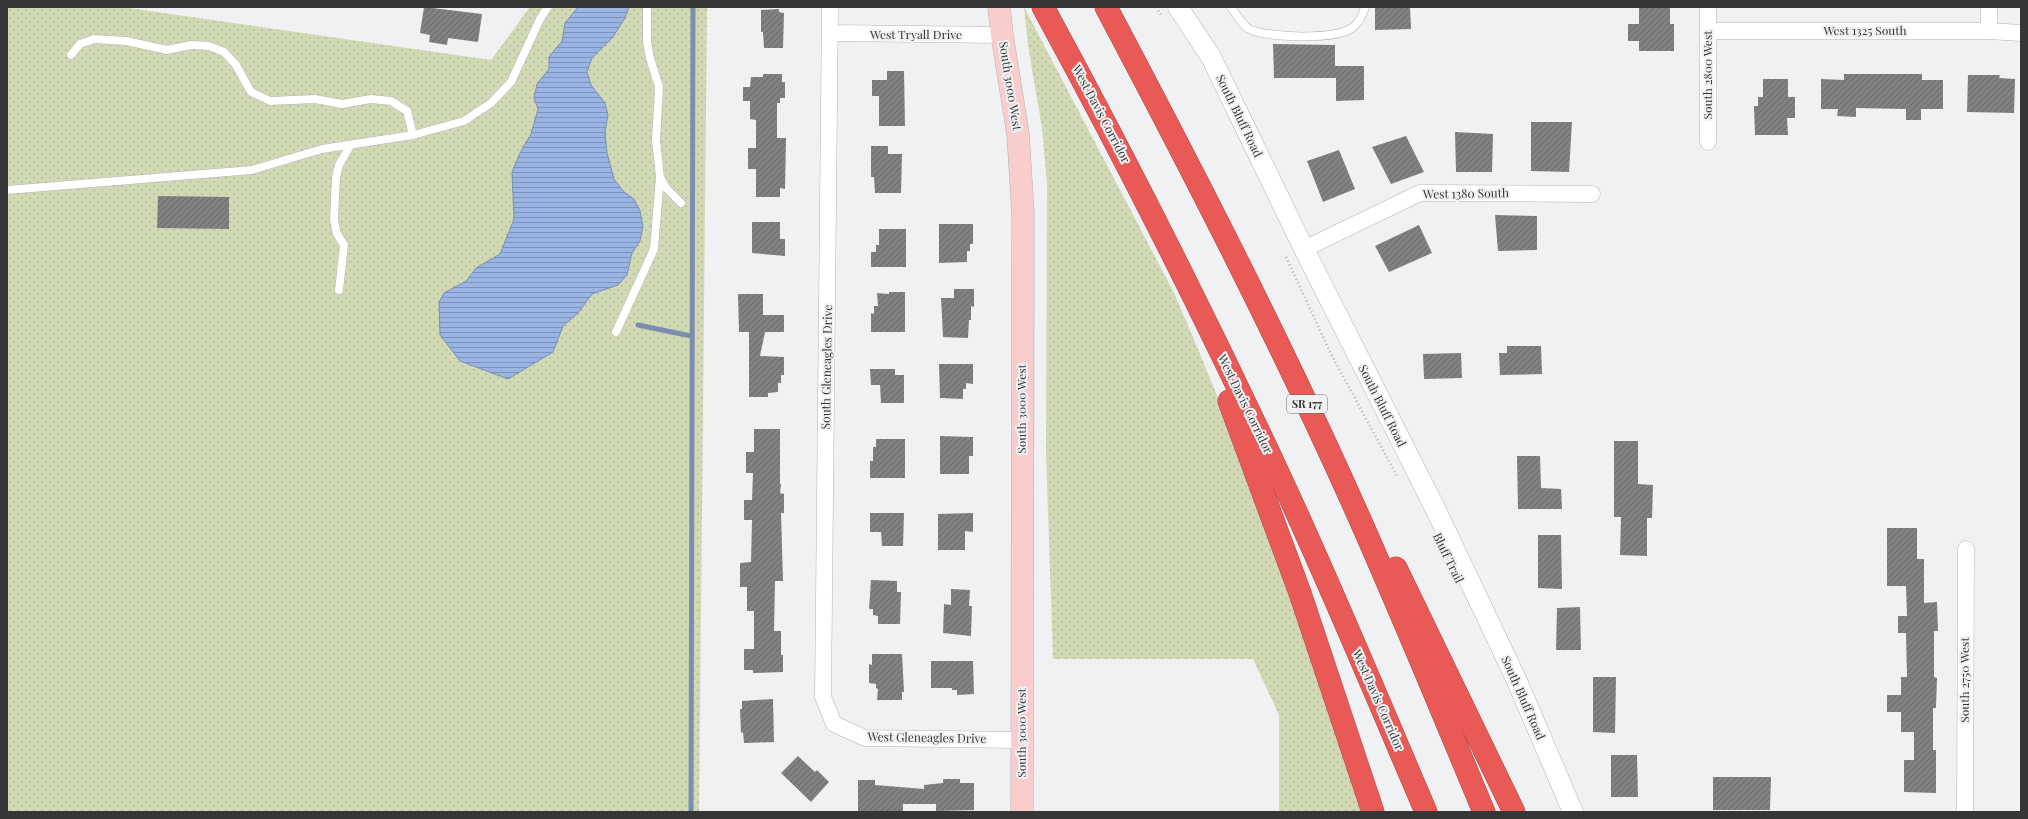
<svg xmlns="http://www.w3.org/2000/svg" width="2028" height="819" viewBox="0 0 2028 819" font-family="'Playfair Display',serif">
	<defs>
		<pattern id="grass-dots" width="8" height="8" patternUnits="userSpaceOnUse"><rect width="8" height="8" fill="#d1dab4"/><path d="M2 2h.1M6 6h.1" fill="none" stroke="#b4bc9b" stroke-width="1.8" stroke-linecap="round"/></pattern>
		<pattern id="water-rules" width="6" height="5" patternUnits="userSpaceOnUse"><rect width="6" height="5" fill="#9ab4e3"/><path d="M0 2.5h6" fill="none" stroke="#7e93b9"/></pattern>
		<pattern id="building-hatch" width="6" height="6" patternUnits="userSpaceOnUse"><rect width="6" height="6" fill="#828082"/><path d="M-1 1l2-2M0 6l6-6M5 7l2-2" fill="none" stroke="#6b6a6b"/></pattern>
	</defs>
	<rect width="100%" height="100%" fill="#f0f1f3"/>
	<path fill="url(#grass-dots)" d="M7 7H122L491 60 530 7H707L699 812H7Z
		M1024 7 1173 291C1248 460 1305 637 1363 812H1279V715L1253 659H1053L1046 453 1047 183 1042 128 1028 45Z"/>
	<path fill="url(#water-rules)" stroke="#7c8eaf" d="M578 7H629L625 18 613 37 592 58 587 72 591 85 605 103 608 115 605 132 607 153 614 179 623 191 634 199 640 211 643 226 640 241 632 253 627 275 618 285 592 294 578 313 563 326 553 352 508 379 460 361 440 335 439 302 444 293 466 281 476 268 500 254 514 219 512 172 520 153 531 134 538 109 534 98 537 84 549 69V57L562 41 565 23Z"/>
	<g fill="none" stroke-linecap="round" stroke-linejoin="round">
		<path stroke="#7c8eaf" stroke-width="5" d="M638 325 691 336
			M691 812 693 7"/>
	</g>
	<path fill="url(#building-hatch)" d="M424 7 482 14 478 42 448 38 447 45 429 42 430 35 420 33Z
		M1375 7H1410L1411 29 1375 30Z
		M1639 7H1670V24H1674V51H1639V41H1628V24H1639Z
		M779 9V12L784 13 783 48H764L763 32H761V10Z
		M1273 44 1335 45V66H1364V100L1336 101V78H1274Z
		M887 71H904L905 126H879V96H872V80H887Z
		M763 74H782V82H785V98H780V103H777V138H786L785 189 780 188V197H756V169H748V148H756V120L750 119V101H743V87H750L751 77H763Z
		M1844 74H1922V80H1943V109H1921V120H1906V109L1856 108V117L1837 116 1838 109H1821V79L1844 80Z
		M1968 75H2000L1999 78 2015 79 2014 113 1967 112Z
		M1763 79H1788V97H1795V118H1787L1788 135H1755L1754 106H1758V97H1763Z
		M1531 122H1572L1569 172 1531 171Z
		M1455 132 1493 134 1492 172H1456Z
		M1406 136 1424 172 1391 184 1372 147Z
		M871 146H888V154H902L901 193H875L874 177H871Z
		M1339 150 1355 189 1323 202 1307 161Z
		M158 196 229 197V229L157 228Z
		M1495 215 1537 216V250L1498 251Z
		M752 222H780V239H785V256L752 253Z
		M939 224H973V244H970V251H967V262L939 263Z
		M1419 225 1432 253 1389 272 1375 246Z
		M879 229H906V267H871V252H876V245H879Z
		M954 289H974V307L971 306V320H969L968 338 943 337 941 298H954Z
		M889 292H905V332H871V313L874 314V306H878L877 293 889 294Z
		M738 294H763V315H784V332H765L760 356 784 357V375H781V383H778V392L768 393V397H749V332H739Z
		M1507 346H1541L1542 374 1500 375 1499 353H1507Z
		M1461 353 1462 378 1424 379 1423 354Z
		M939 364H973V384L966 383V389H963V399L940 398Z
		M870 369H895V375H904V403H881L880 385H871Z
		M754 429H780V484H781L780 493 784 494V513H781L783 581H775L774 631H781V655H783V672L753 673V670H744V649H754V611H747V587H740V563L751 562 752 520H744V500H752L753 473H746V452H754Z
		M940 436 973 437V456H969V474H940Z
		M876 439H905V478H870V461H873V447H876Z
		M1614 441H1638V484L1653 485 1652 518H1647V556L1620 555 1621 517H1614Z
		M1517 456H1540L1541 488 1561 489 1562 509H1518Z
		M870 513H904L903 546H882L881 532H870Z
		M973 513V532L965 531V550H938V514Z
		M1887 528H1917V559H1924V603L1937 602 1938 631H1934V677L1937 678 1936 708H1933V750H1936V793L1904 792V760H1914V732H1901V712H1887V695H1901V677H1907L1906 633H1898V616H1907L1906 586H1887Z
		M1538 535H1561L1562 589 1538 588Z
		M871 580 897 581V592H901L900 624H878V616L873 615V609H869Z
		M951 589 970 590 969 606H972L971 636 943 633 944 604 951 605Z
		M1580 607 1581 650H1556L1557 608Z
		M872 654H902L904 692H902V700H877L878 689 876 688V684L869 683V664L872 665Z
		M931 661H973L974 694 957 695V690H952V688H931Z
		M1593 677H1616L1615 733 1593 732Z
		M773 699 774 742 744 743 743 732 741 733 740 709H742V701Z
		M1611 755H1637L1638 797H1611Z
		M798 756 815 772 817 770 829 782 811 802 781 773Z
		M1713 777H1771L1770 810H1713Z
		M943 779H960V783H974V810L936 811V804H903V812H858V780H875V785L924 789V785L943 783Z"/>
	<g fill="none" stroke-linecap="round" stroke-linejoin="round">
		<defs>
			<path id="service" d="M1231 7C1236 14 1242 25 1249 29 1268 38 1335 40 1352 28 1359 23 1363 14 1365 7
				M71 55 80 44 94 39 126 41 167 50 191 45 209 46 224 52 236 65 251 92 270 101 315 99 342 104 371 99 391 101 407 111 413 135
				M660 177 666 188 681 203
				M7 190 252 170 322 149 413 135 464 121 491 103 511 82 540 19 548 7
				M339 290 344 245 337 234 334 220 336 177 339 165 350 146
				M616 332 654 249 660 177 656 140 659 87 650 58 647 42V7"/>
			<path id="minor" d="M830 7 823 697 834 724 865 738 1022 740
				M1708 31H1989L2021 33
				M1989 31V7
				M831 33 1002 35
				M1708 142V7
				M1304 249 1420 193 1592 194
				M1965 812 1966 549"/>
			<path id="tertiary" d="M1178 7 1211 57 1304 249 1435 508 1517 681 1573 812"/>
			<path id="secondary" d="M999 7 1002 35 1018 134 1023 213 1022 812"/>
			<path id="motorway" d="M1043 7C1128 163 1208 322 1283 483 1333 591 1379 702 1426 812
				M1106 7C1196 177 1284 348 1362 524 1404 619 1444 716 1484 812
				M1229 401 1300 593 1373 812
				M1396 568 1514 812"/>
		</defs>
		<use href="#service" stroke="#b2b3b6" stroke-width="9"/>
		<use href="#minor" stroke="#b2b3b6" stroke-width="17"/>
		<use href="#tertiary" stroke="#b2b3b6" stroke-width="21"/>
		<use href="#secondary" stroke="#b2b3b6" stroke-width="23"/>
		<use href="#motorway" stroke="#aa4d4b" stroke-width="23"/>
		<path stroke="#afb0b2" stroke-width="2.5" stroke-dasharray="1 3" stroke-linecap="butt" d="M1156 7 1161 15
			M1286 257 1331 354 1397 476"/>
		<use href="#service" stroke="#fff" stroke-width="8"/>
		<use href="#minor" stroke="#fff" stroke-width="16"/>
		<use href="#tertiary" stroke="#fff" stroke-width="20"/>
		<use href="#secondary" stroke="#f8cdcc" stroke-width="22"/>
		<use href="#motorway" stroke="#e95956" stroke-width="22"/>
	</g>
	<g text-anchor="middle" stroke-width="4" stroke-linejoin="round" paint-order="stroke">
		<rect fill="#f0f1f3" stroke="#6d6e6f" stroke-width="1" x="1287" y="395" width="40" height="18" rx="3"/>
		<g font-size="11" font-weight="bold" fill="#353637">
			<text x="1307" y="408">SR 177</text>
		</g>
		<g font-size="12" fill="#353637" stroke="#f0f1f3">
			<text x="1865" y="35">West 1325 South</text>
			<text x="916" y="39">West Tryall Drive</text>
			<text transform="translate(1708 75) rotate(-90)" y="4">South 2800 West</text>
			<text transform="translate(1010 86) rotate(81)" y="4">South 3000 West</text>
			<text transform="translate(1101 114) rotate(62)" y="4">West Davis Corridor</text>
			<text transform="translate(1239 116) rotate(64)" y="4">South Bluff Road</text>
			<text transform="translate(1466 194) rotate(-1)" y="4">West 1380 South</text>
			<text transform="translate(827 367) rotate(-89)" y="4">South Gleneagles Drive</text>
			<text transform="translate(1245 404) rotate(64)" y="4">West Davis Corridor</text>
			<text transform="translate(1382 406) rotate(63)" y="4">South Bluff Road</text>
			<text transform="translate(1022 409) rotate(-90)" y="4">South 3000 West</text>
			<text transform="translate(1448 558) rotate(64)" y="4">Bluff Trail</text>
			<text transform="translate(1965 680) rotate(-90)" y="4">South 2750 West</text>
			<text transform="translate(1523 698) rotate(66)" y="4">South Bluff Road</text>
			<text transform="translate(1378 700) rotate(66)" y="4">West Davis Corridor</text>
			<text transform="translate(1022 733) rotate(-90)" y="4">South 3000 West</text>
			<text transform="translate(927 738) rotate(1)" y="4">West Gleneagles Drive</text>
		</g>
	</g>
	<rect width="2028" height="819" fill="none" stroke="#353637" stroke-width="16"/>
</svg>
